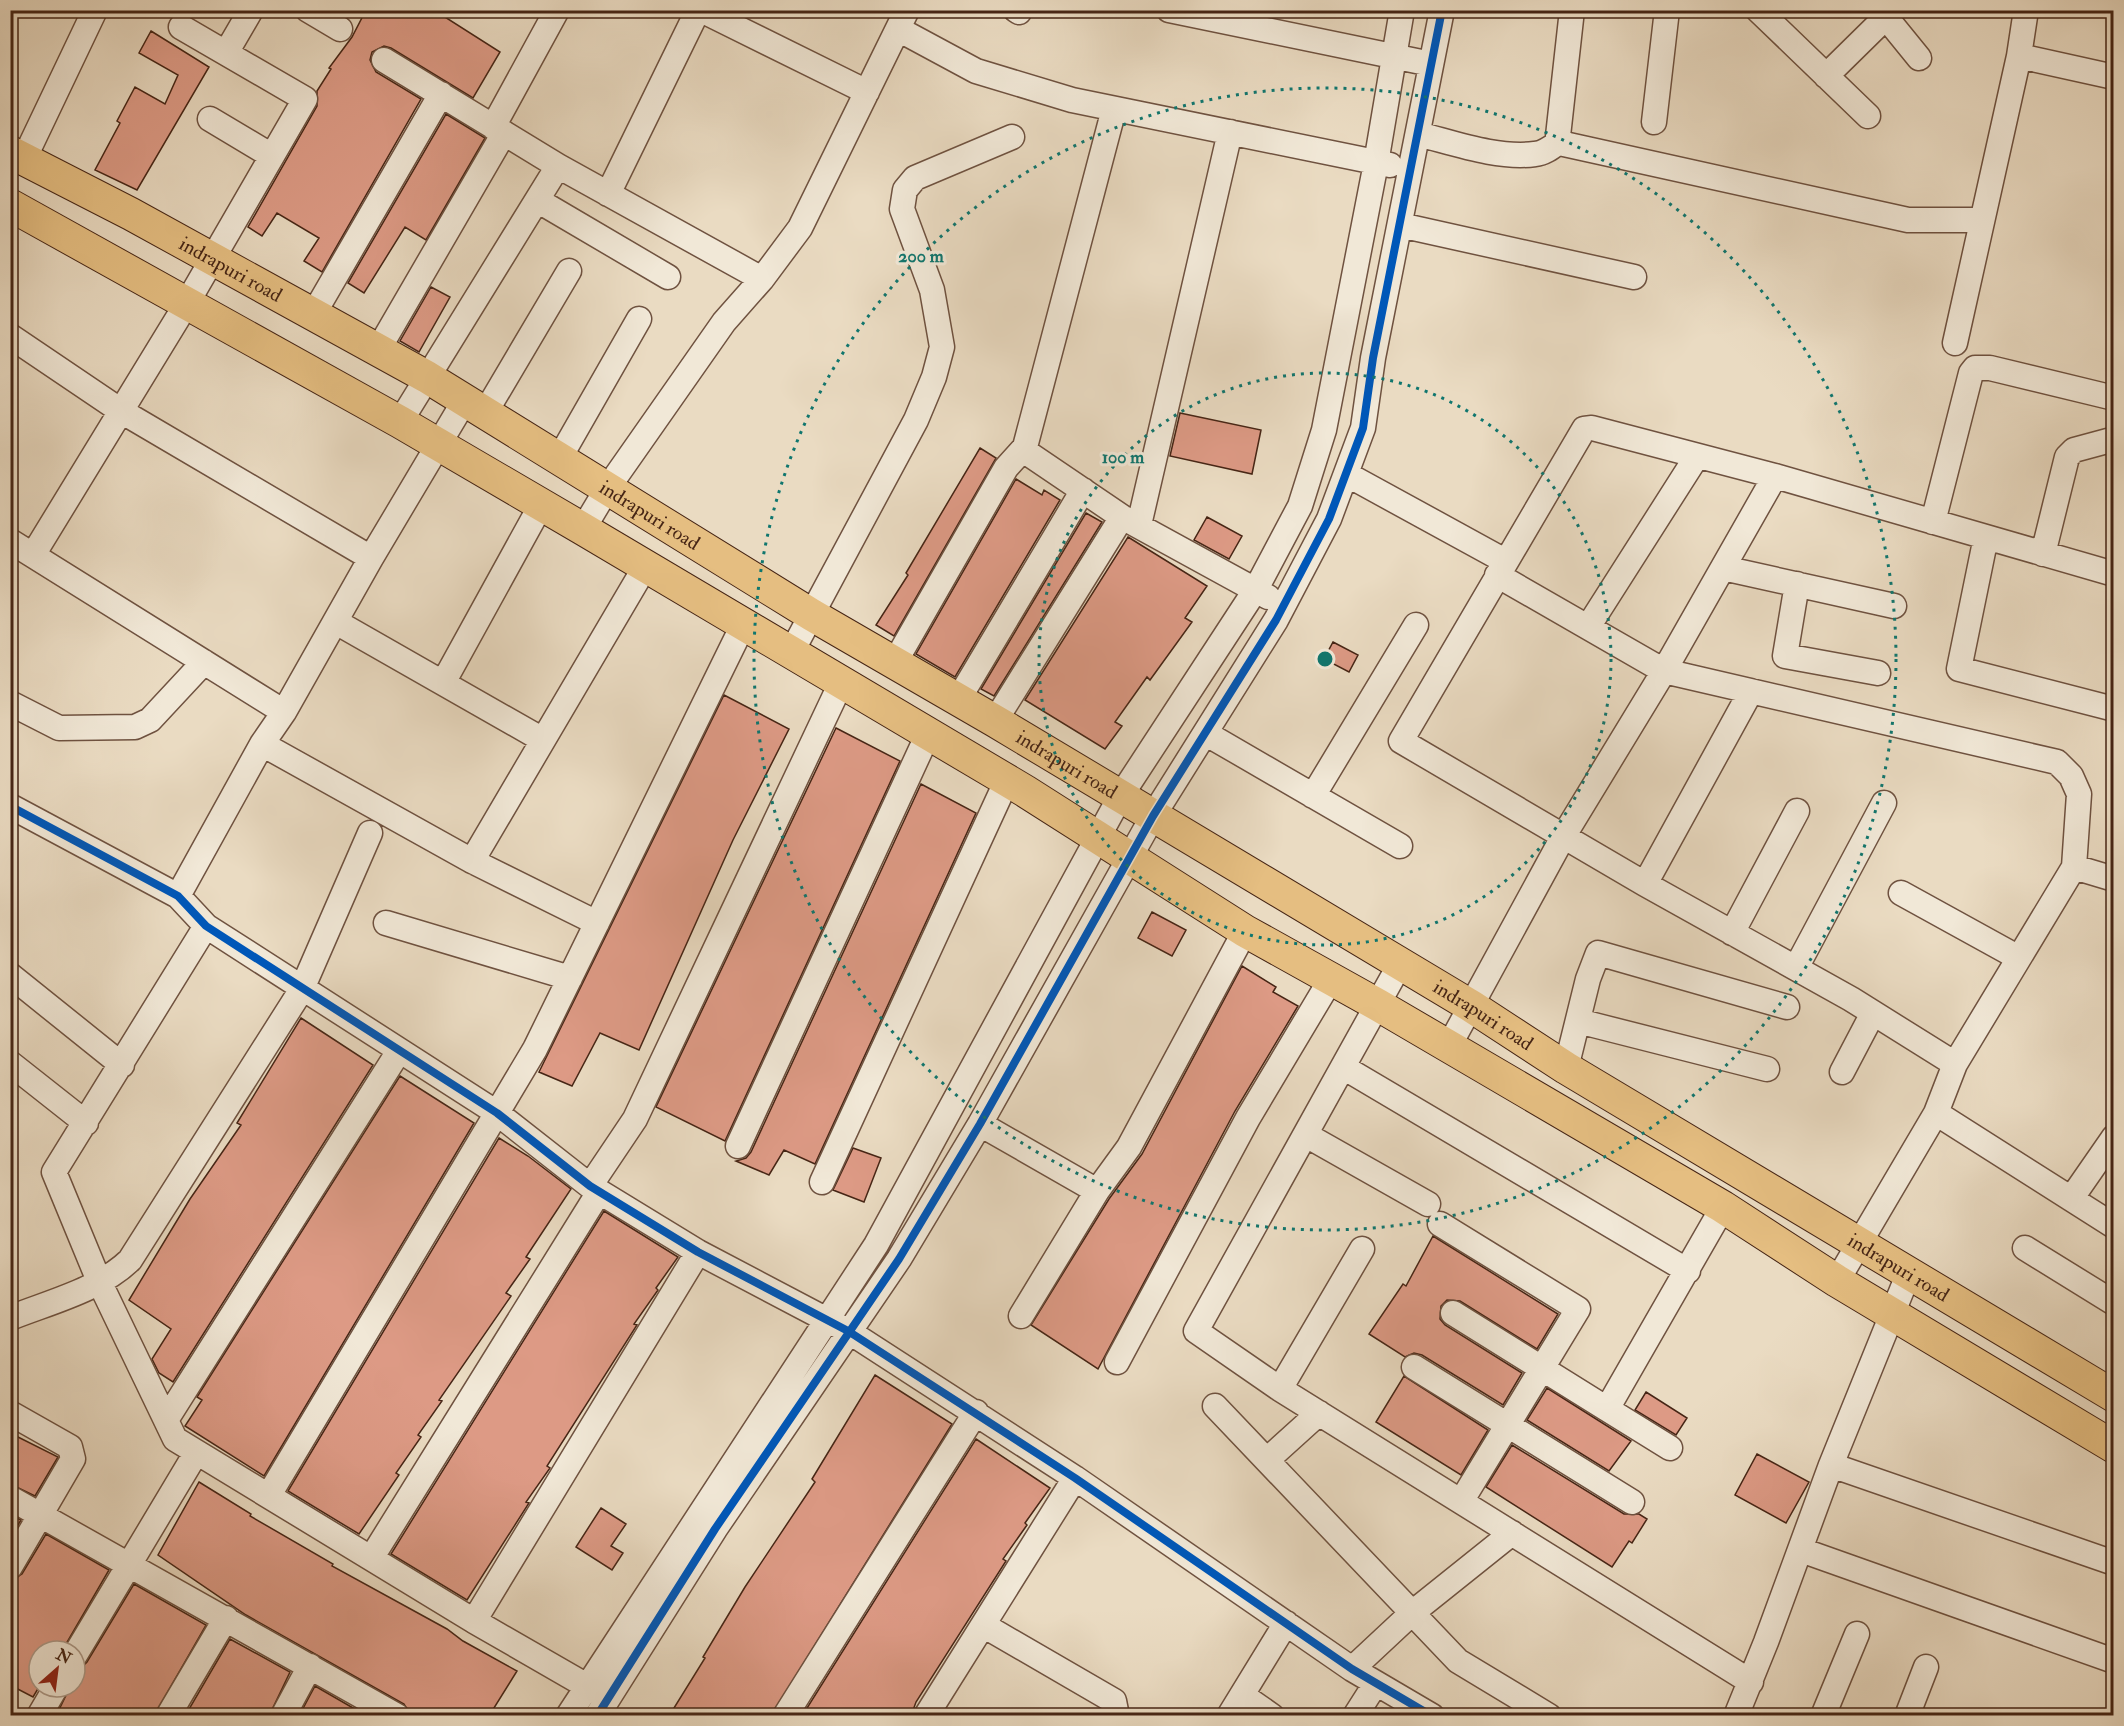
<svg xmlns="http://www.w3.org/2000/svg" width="2124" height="1726" viewBox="0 0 2124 1726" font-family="'IM FELL Double Pica',serif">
	<rect width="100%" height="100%" fill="#eadbc2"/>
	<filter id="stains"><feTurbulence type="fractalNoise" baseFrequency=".00333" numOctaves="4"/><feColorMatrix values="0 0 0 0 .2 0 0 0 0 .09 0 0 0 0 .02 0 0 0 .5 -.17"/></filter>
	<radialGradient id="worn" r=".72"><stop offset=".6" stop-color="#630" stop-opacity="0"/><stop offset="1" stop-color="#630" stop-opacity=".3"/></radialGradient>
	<path fill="#dd9a85" stroke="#462515" stroke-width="1.5" d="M366 10H434L500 52 473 98 391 48 384 46 372 52 370 60 376 72 421 99 322 272 304 261 319 238 277 213 262 236 248 227 317 106V91L331 69 329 68 352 37Z
		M151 31 209 67 137 190 95 170 120 123 117 121 135 87 165 104 178 75 139 53Z
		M446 114 485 138 426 240 405 227 364 293 348 283Z
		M431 287 450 297 419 352 400 341Z
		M1180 413 1261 430 1252 474 1170 456Z
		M980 448 996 458 894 636 876 625 908 575 906 573Z
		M1016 479 1042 495 1044 490 1060 500 955 677 916 654Z
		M1086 513 1102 522 994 696 981 689Z
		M1207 517 1242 536 1229 559 1194 540Z
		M1128 537 1207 586 1185 618 1192 622 1150 680 1147 677 1115 722 1122 726 1105 749 1025 700Z
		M1333 642 1358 655 1349 672 1324 659Z
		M724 695 789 729 733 840 639 1050 600 1033 572 1086 539 1072Z
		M836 728 900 761 725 1141 656 1107Z
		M921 784 976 813 815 1164 784 1150 769 1175 736 1161 746 1158 751 1152Z
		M1152 912 1186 930 1172 956 1138 938Z
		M1242 966 1276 987 1273 992 1298 1006 1235 1111 1098 1369 1031 1325 1109 1199 1142 1154Z
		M301 1018 373 1065 173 1382 159 1373 152 1359 171 1329 129 1300 190 1199 241 1125 237 1123Z
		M400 1076 474 1123 264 1476 185 1426 202 1400 197 1397Z
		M499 1138 528 1156 571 1189 526 1257 530 1259 506 1293 511 1296 439 1400 442 1401 418 1435 421 1437 396 1473 399 1475 359 1534 288 1491Z
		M853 1148 881 1158 864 1202 833 1190Z
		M604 1211 678 1257 656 1288 658 1290 634 1324 637 1325 547 1466 550 1468 526 1502 529 1503 467 1600 391 1554Z
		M1433 1236 1558 1314 1537 1349 1460 1301 1447 1300 1441 1306 1440 1319 1445 1325 1522 1373 1503 1405 1422 1355 1414 1353 1405 1357 1369 1334 1403 1284 1406 1286Z
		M875 1375 952 1424 771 1716H669L705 1658 703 1657 745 1587 815 1482 812 1479Z
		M1404 1376 1488 1430 1461 1475 1376 1422Z
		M1547 1388 1631 1441 1609 1471 1527 1420Z
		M1646 1392 1687 1418 1676 1435 1635 1410Z
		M10 1433 58 1457 35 1496 10 1484Z
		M976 1439 1050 1488 1025 1523 1027 1525 1003 1559 1006 1561 916 1702 912 1713 911 1716H868L859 1710 855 1716H802Z
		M1512 1445 1624 1514H1639L1647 1519 1632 1543 1629 1541 1612 1567 1486 1487Z
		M1757 1454 1809 1482 1786 1523 1735 1495Z
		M199 1482 251 1514 250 1516 333 1564 332 1566 447 1629 463 1641 517 1671 489 1716H411L404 1704 246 1615 158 1555Z
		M601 1508 626 1524 611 1546 623 1553 612 1570 576 1547Z
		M10 1515 21 1520 10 1538Z
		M46 1534 109 1570 62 1651H39V1687L33 1697 10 1685V1581L22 1574Z
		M134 1584 206 1625 154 1716H56L70 1687H75V1678L81 1668 87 1662Z
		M230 1639 290 1672 269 1716H185Z
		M315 1686 367 1716H299Z"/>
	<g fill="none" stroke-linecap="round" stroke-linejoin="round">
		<defs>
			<path id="minor" d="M308 10 340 29
				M701 10 867 92
				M1016 10 1019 12
				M1169 10 1431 64
				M1572 10 1558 136 1564 144 1908 220H1982
				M1758 10 1868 116
				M1880 10 1919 58
				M2026 10 2019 56 2114 77
				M898 29 976 71 1072 100 1390 165
				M226 53 251 10
				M384 60 558 166 762 279
				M1826 76 1886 17
				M1114 109 1025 447 1029 454 1122 517 1268 597
				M210 119 272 156
				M1654 122 1667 10
				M493 127 557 10
				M1418 134C1454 143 1498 159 1535 154 1545 153 1552 147 1560 141
				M24 159 95 10
				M608 194 698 10
				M537 200 668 277
				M1400 225 1634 277
				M313 315 441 94
				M10 336 121 411 371 558
				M1955 343 2019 56
				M378 350 504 133
				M485 413 569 271
				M400 422 558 166
				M559 459 639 319
				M1348 475 1505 561
				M1933 522 1971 373 1975 368H1990L2114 398
				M1139 525 1230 132
				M583 529 607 489 724 322 762 279 800 228 907 10
				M1986 537 1959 669 2114 709
				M10 541 284 712
				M2043 554 2067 457 2074 450 2111 440
				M33 555 187 303 305 99 181 27
				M1723 568 1894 606
				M1497 575 1664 671 2057 762 2071 776 2079 794 2074 867 1955 1064 1936 1113 1837 1281
				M1797 584 1785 656 1878 673
				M336 622 543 740
				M1588 627 1697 456
				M791 653 916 420 934 377 942 347 932 290 902 209 905 190 915 178 1012 137
				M895 662 1006 468 1025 447
				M443 683 541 505
				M958 700 1083 490
				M10 703 59 728 135 727 150 720 204 662
				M995 721 1122 517
				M1205 733 1400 846
				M262 744 472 861 597 923
				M1313 796 1416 625
				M10 806 178 896 206 926 497 1113 590 1186 698 1252 848 1331 1075 1478 1352 1669 1432 1716
				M472 861 645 567
				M2074 867 2114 879
				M1645 884 1751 691
				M1901 893 2019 958
				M178 896 262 744 284 712 371 558 465 400
				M386 923 570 978
				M206 926 54 1172 99 1281 175 1439 474 1621 599 1693
				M1732 933 1797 811
				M1400 964 1196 1331 1280 1389 1751 1682
				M1796 968 1884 803
				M10 975 122 1065
				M1578 1021 1767 1069
				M1449 1046 1563 837 1664 671 1775 476
				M10 1063 86 1123
				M1955 1064 1851 999 1645 884 1401 741 1584 429 1592 428 1775 476 2114 574
				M1343 1067 1688 1271
				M1566 1068 1588 979 1598 953 1787 1007
				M1842 1072 1873 1013
				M1936 1113 2114 1226
				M980 1124 1097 1191
				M1306 1135 1428 1204
				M738 1146 928 734
				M822 1182 1007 780
				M590 1186 635 1119 841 683
				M2071 1199 2114 1137
				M1440 1224 1578 1309 1462 1500
				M2025 1248 2114 1303
				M1453 1313 1607 1409
				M1021 1316 1097 1191 1129 1147 1245 931
				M10 1318C50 1302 99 1290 130 1260L302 989 370 833
				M1117 1362 1248 1118 1331 979
				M1414 1367 1632 1502
				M1280 1389 1362 1249
				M1215 1406 1458 1661 1549 1716
				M10 1413 70 1447 73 1459 10 1567
				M166 1420 399 1051
				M1670 1448 1607 1409 1723 1207
				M1267 1460 1319 1413
				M1831 1465 2114 1563
				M269 1495 535 1049 743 625
				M10 1498 397 1716
				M1801 1550 2114 1661
				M372 1557 599 1192
				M474 1621 698 1252
				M983 1625 1114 1701 1117 1716
				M75 1655 196 1453
				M1352 1669 1412 1613 1512 1533
				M1242 1695 1272 1716
				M39 1716 56 1687
				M168 1716 226 1618
				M283 1716 310 1666
				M568 1716 876 1245 1120 797 1256 589 1300 506 1324 430 1376 163 1402 10
				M597 1716 715 1529 899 1259 980 1124 1153 816 1276 620 1329 519 1363 428 1373 358 1442 10
				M785 1716 976 1412
				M926 1716 1075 1478
				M1229 1716 1286 1623
				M1355 1716 1376 1683
				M1736 1716 1766 1642 1831 1465 1908 1275
				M1823 1716 1857 1634
				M1907 1716 1926 1667"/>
			<g id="major">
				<path id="s1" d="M10 152 131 214 427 377 812 615 995 721 1471 1006 1566 1068 2114 1396"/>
				<path d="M10 205 400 422 583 529 1025 791 1245 931 1378 1005 1723 1207 1837 1281 2114 1447"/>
			</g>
		</defs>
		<use href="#minor" stroke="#6f5240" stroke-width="27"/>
		<use href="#major" stroke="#462515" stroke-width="34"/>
		<use href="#minor" stroke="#f1e8d7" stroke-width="24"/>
		<use href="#major" stroke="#e5be81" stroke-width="32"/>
		<defs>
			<path id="cycleway" d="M10 806 178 896 206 926 497 1113 590 1186 698 1252 848 1331 1075 1478 1352 1669 1432 1716
				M597 1716 715 1529 899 1259 980 1124 1153 816 1276 620 1329 519 1363 428 1373 358 1442 10"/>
		</defs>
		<use href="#cycleway" stroke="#f1e8d7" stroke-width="11"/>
		<use href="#cycleway" stroke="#0057b8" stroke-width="8"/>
	</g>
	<g fill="none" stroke="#0f766e" stroke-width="3" stroke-dasharray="3 6">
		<circle cx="1325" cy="659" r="286"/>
		<circle cx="1325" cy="659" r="571"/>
	</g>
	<g text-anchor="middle" stroke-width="6" stroke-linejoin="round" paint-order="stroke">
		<g font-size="20" fill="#462515" stroke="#f1e8d7">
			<text dy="7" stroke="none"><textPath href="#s1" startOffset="250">indrapuri road</textPath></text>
			<text dy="7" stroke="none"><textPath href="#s1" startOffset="736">indrapuri road</textPath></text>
			<text dy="7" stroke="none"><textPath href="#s1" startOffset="1222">indrapuri road</textPath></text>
			<text dy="7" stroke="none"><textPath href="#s1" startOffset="1708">indrapuri road</textPath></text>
			<text dy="7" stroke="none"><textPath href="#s1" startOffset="2194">indrapuri road</textPath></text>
		</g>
	</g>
	<circle cx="1325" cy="659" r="9" fill="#0f766e" stroke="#f1e8d7" stroke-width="3"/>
	<g font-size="18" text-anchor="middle" font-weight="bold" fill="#0f766e" stroke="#f1e8d7" stroke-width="6" stroke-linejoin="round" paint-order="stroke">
		<text x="921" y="262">200 m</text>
		<text x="1123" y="463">100 m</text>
	</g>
	<rect width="2124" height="1726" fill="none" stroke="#eadbc2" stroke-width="36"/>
	<rect x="12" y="12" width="2100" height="1702" fill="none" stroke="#462515" stroke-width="3"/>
	<rect x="18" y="18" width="2088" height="1690" fill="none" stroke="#462515" stroke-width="1.5"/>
	<g transform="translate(57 1669) rotate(28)"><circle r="28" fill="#f1e8d7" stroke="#ad9a89" stroke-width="1.5"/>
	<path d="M0-4.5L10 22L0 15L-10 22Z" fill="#8f2418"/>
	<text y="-9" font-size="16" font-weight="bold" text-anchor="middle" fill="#462515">N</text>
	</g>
	<rect width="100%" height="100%" filter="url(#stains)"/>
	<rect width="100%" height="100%" fill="url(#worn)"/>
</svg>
